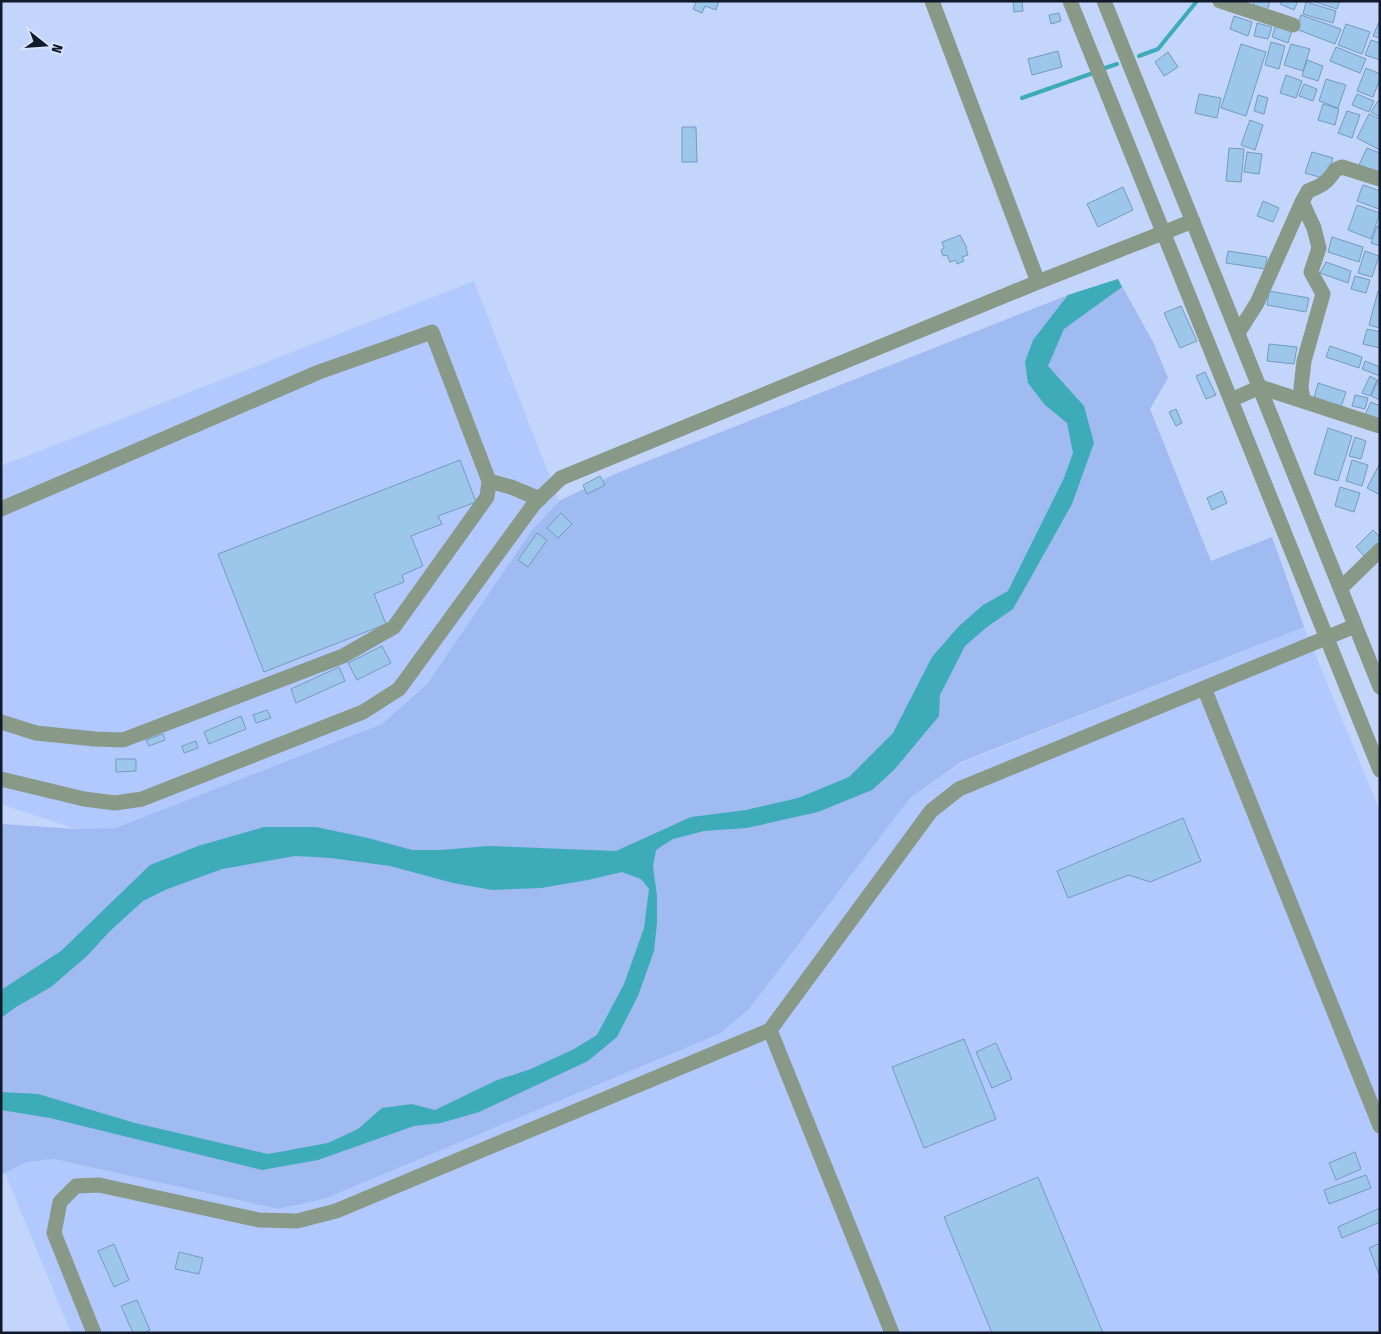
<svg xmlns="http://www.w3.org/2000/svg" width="1381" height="1334" viewBox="0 0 1381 1334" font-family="'Fira Sans Condensed',sans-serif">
	<rect width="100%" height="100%" fill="#c4d5fb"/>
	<path fill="#b1c9fe" d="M474 281 559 501 532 530 427 684 382 724 116 829H76L1 804V466Z
		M1304 627 1380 811V1333H71L5 1173 27 1162 54 1159 278 1209 324 1199 719 1034 749 1009 910 798 961 763Z"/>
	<path fill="#a0baf2" d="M1118 279 1153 342 1168 378 1150 409 1211 561 1272 537 1304 627 961 762 910 798 749 1009 719 1034 324 1199 278 1209 54 1159 27 1162 1 1175V824L76 829 116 828 382 724 427 684 532 530 559 501 615 474 1068 295Z"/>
	<path fill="#3eacb8" d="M1118 279 1122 287 1064 329 1048 366 1084 406 1094 443 1072 504 1013 609 987 627 965 646 940 695 939 716 894 770 872 790 818 812 747 828 704 831 673 839 656 850 653 867 657 896V923L654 951 638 996 617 1037 588 1061 479 1112 441 1123 414 1126 318 1160 262 1170 50 1118 1 1110V1092L38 1094 135 1123 268 1154 328 1143 358 1129 382 1108 412 1104 435 1110 497 1080 531 1069 574 1049 597 1035 624 984 644 928 649 889 641 879 622 872 588 880 541 888 492 890 453 883 390 866 331 858 295 856 222 869 165 890 143 901 110 931 87 956 51 987 16 1007 1 1018V990L61 951 150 865 198 846 264 827H316L368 838 412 850H441L488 846 616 851 691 817 746 810 798 798 849 777 893 733 932 657 958 627 983 605 1008 591 1064 478 1073 453 1067 423 1045 405 1028 383 1025 362 1033 340 1068 295Z"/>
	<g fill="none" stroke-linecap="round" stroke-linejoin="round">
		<path stroke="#3eacb8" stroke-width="4" d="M1139 56 1158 49 1197 1
			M1102 69 1117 64
			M1022 98 1096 72"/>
	</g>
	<path fill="#9dc6eb" stroke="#739bbf" d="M690 1H719L716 10 705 6 702 13 693 9 696 3Z
		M1022 1 1023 11 1014 12 1013 2Z
		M1254 1H1270L1267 11 1253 6Z
		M1281 1H1298L1294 10 1280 4Z
		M1312 1H1340L1337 9Z
		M1306 2 1336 11 1333 23 1303 14Z
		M1059 13 1061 21 1051 24 1049 15Z
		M1301 15 1341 29 1335 44 1296 29Z
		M1234 16 1252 22 1248 36 1230 29Z
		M1277 22 1293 27 1288 43 1272 37Z
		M1379 22H1380V38L1373 36Z
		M1257 23 1272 27 1268 39 1254 36Z
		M1346 24 1370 32 1362 54 1338 45Z
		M1371 40 1380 43V60L1365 55Z
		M1271 42 1285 46 1279 69 1265 65Z
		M1241 44 1266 52 1246 116 1221 108Z
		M1291 44 1310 49 1303 71 1284 65Z
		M1336 47 1366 59 1360 73 1330 61Z
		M1058 51 1062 67 1032 75 1028 59Z
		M1168 52 1178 67 1164 76 1155 62Z
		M1307 60 1323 66 1318 81 1302 76Z
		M1366 68 1380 74V79L1373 97 1357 91Z
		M1286 75 1302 81 1296 98 1280 93Z
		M1326 79 1346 85 1338 108 1319 101Z
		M1304 84 1317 89 1313 101 1299 96Z
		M1199 94 1221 98 1217 118 1195 113Z
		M1357 94 1374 101 1369 112 1352 105Z
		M1258 95 1268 98 1264 114 1254 111Z
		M1378 101 1380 103V117L1371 112Z
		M1323 104 1339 109 1335 125 1318 120Z
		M1347 111 1360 115 1352 138 1338 133Z
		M1369 114 1380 119V150L1357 138Z
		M1250 120 1263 125 1255 150 1241 145Z
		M682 127H696L697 162H682Z
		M1229 148 1244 149 1241 182 1226 181Z
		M1367 148 1380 153 1379 173 1359 165Z
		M1247 152 1262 154 1259 174 1244 172Z
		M1312 152 1333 158 1326 179 1305 173Z
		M1363 185 1380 191 1379 209 1357 201Z
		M1123 187 1133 210 1098 227 1087 204Z
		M1263 201 1279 208 1273 222 1257 216Z
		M1357 205 1380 213 1371 239 1348 230Z
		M1377 226 1380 227V246L1371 243Z
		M960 235 967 248H966L968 255 962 257 964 261 957 264 956 260 950 262 947 255 943 256 941 250 944 248 942 242Z
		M1332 237 1363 247 1359 262 1328 252Z
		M1228 251 1267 257 1265 269 1226 263Z
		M1365 251 1379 256 1372 277 1358 273Z
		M1326 262 1351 271 1348 283 1320 273Z
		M1355 276 1370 280 1366 293 1351 289Z
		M1269 291 1309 298 1306 312 1267 305Z
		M1378 291H1380V328L1369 325Z
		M1181 306 1197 341 1180 348 1164 313Z
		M1367 329 1380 332V348L1363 344Z
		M1269 344 1297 347 1294 364 1267 361Z
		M1330 346 1362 357 1359 368 1326 357Z
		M1365 361 1380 367V376L1362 369Z
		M1205 372 1216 395 1206 399 1196 376Z
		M1370 376 1377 380 1370 396 1362 393Z
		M1379 378 1380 379V400L1371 396Z
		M1318 383 1346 392 1341 407 1314 398Z
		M1355 395 1368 398 1365 409 1352 406Z
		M1371 402 1380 406V422L1365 415Z
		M1176 409 1182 423 1176 426 1169 412Z
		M1328 428 1352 436 1338 481 1314 474Z
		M1355 437 1366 441 1361 459 1349 456Z
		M460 460 476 502 438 516 442 524 411 536 423 566 402 575 404 582 374 594 386 624 264 672 218 554Z
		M1352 460 1368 465 1362 486 1346 481Z
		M1380 463V495L1367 488Z
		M600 476 605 485 587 494 583 485Z
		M1340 487 1360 493 1354 512 1335 506Z
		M1222 491 1227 503 1212 510 1207 498Z
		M561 513 572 524 558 538 547 528Z
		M1373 530 1380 537V542L1365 557 1356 547Z
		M537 533 547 540 528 567 518 560Z
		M382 646 391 663 357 680 348 663Z
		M339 667 345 681 296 703 291 689Z
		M267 710 271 718 256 723 253 715Z
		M241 716 246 729 209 744 204 732Z
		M163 734 165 740 149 746 146 740Z
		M196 741 198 748 184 753 182 746Z
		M116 759H136V771L116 772Z
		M1183 818 1201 861 1150 882 1129 875 1068 898 1057 871Z
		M964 1039 996 1119 924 1148 892 1067Z
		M996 1043 1012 1079 992 1088 976 1052Z
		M1355 1152 1361 1169 1336 1180 1329 1163Z
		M1366 1175 1371 1188 1329 1204 1324 1190Z
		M1038 1177 1103 1333H992L944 1217Z
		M1380 1208V1222L1342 1238 1338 1227Z
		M1380 1243V1277L1369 1248Z
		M114 1244 129 1280 114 1287 98 1251Z
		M179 1252 203 1258 199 1274 175 1269Z
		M137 1300 150 1330 143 1333H133L121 1306Z"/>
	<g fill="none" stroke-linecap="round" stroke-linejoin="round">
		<path stroke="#898" stroke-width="15" d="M932 1 1038 282
			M1070 1 1380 770
			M1104 1 1380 687
			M1220 1 1293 25
			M1238 333 1257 303 1302 202
			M1231 400 1260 387 1380 426
			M1303 400 1301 387 1304 361 1323 294 1311 272 1319 248 1314 228 1302 202 1308 191C1321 186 1328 182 1335 170L1342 167 1380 179
			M489 481 511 487 540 499
			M1 509 319 372 432 332 489 481 487 497 394 627 343 656 123 740 95 739 36 733 1 722
			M1341 588 1380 550
			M1204 688 1380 1126
			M1 779 84 799 115 803 142 799 363 712 399 689 534 504 561 478 1038 282 1193 221
			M770 1030 892 1333
			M94 1333 54 1233 60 1202 76 1186 99 1185 259 1220 297 1221 336 1211 770 1030 931 811 959 789 1355 626"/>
	</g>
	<rect width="1381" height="1334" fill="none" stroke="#12192a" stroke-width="5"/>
	<g transform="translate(45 45) rotate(107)" stroke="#d5e3ff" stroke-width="4" paint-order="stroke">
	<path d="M0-4L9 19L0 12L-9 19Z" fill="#12192a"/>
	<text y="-8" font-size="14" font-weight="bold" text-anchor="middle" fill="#12192a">N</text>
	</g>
</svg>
